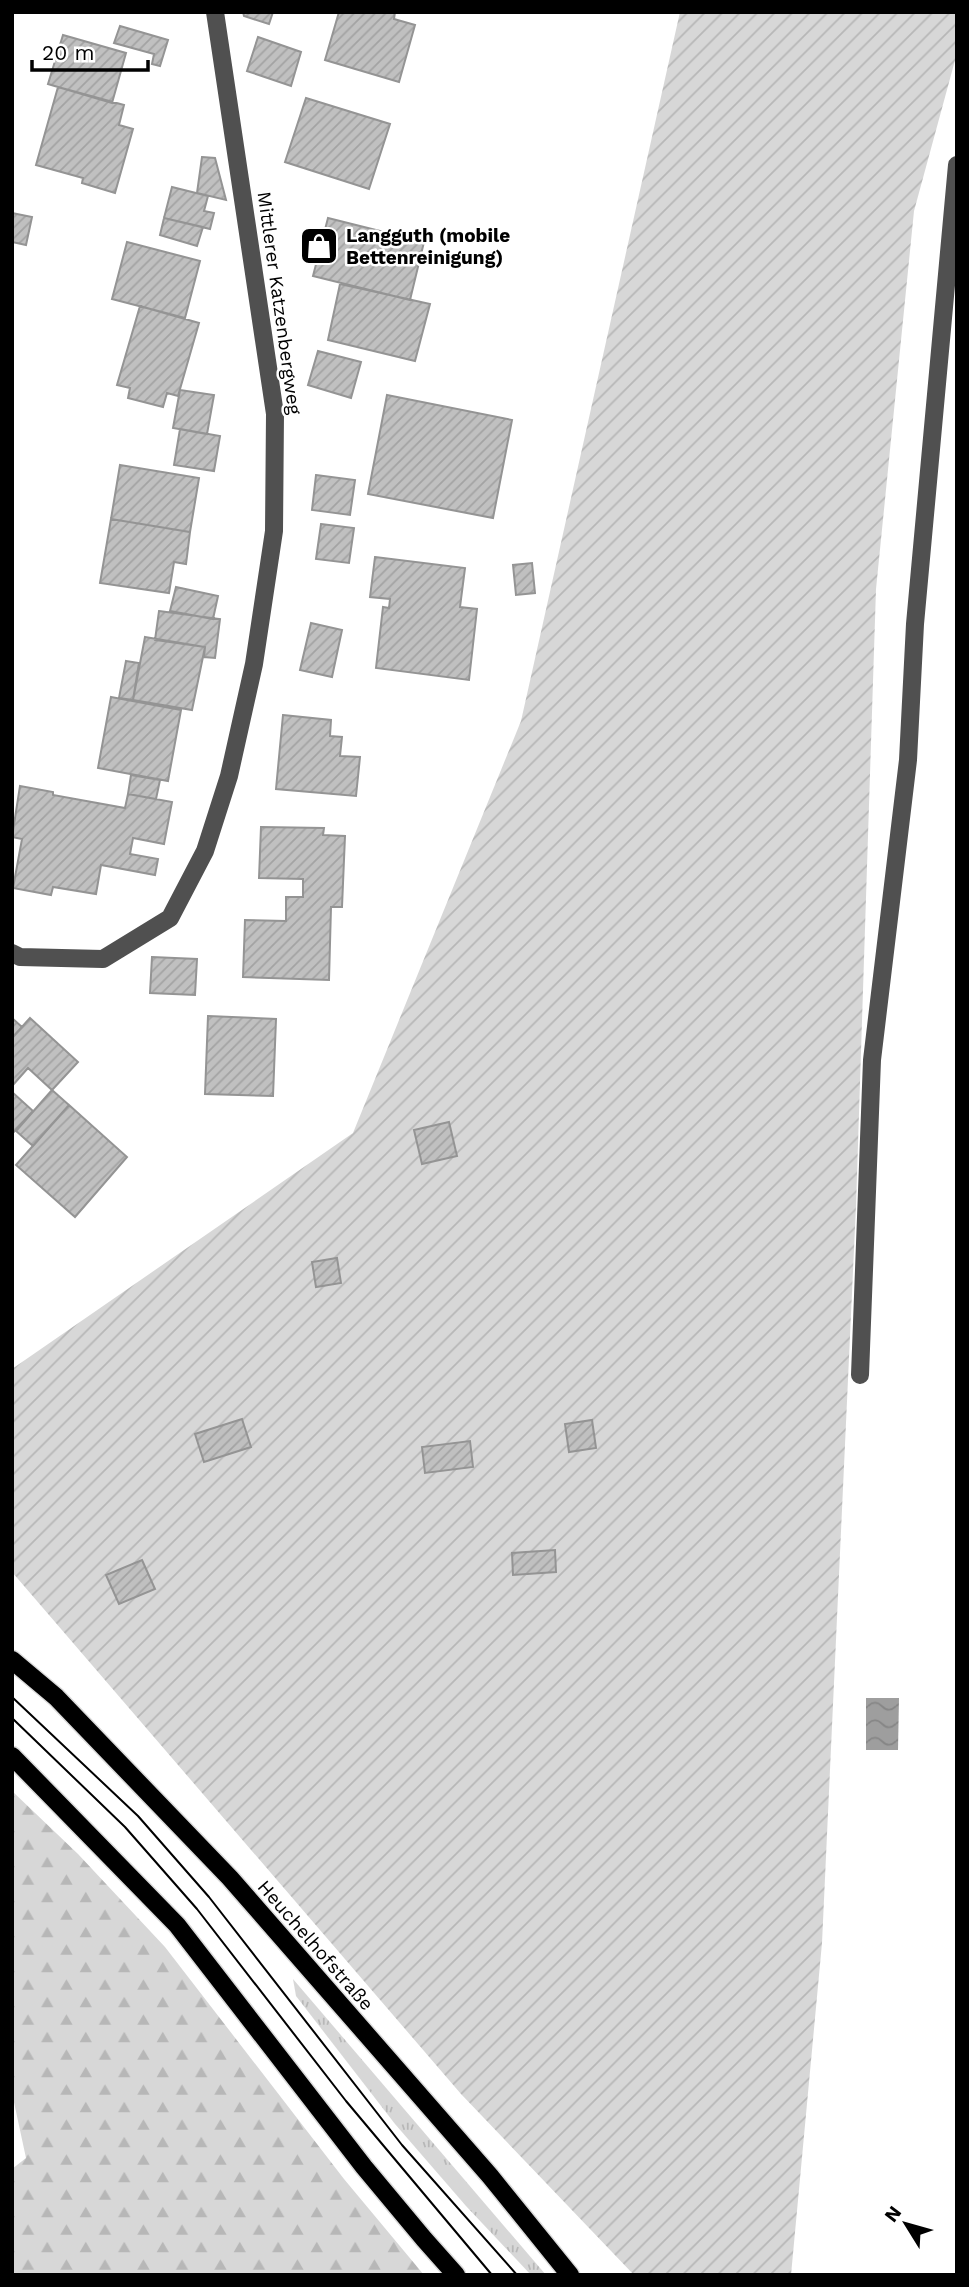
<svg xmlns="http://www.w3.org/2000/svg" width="969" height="2287" viewBox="0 0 969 2287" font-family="'Work Sans',sans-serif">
	<defs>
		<pattern id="grass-tufts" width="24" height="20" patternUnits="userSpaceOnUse" patternTransform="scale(1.75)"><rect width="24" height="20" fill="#d7d7d7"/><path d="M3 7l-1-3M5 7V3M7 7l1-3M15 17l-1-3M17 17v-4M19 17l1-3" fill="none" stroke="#b7b7b7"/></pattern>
		<pattern id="forest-firs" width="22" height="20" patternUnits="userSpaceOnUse" patternTransform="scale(1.75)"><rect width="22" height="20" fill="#d7d7d7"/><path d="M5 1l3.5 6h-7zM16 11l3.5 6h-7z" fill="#b7b7b7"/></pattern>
		<pattern id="garden-furrows" width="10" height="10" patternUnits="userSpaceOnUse" patternTransform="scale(1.75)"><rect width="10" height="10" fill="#d7d7d7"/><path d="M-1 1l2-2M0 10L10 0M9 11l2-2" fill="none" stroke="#b7b7b7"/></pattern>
		<pattern id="water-waves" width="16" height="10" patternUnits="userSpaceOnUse" patternTransform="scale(1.75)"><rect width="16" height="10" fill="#9e9e9e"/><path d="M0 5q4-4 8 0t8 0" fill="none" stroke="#868686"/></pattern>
		<pattern id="building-hatch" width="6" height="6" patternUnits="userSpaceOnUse" patternTransform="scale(1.75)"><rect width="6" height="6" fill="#c0c0c0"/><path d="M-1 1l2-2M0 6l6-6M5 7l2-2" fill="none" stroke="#a3a3a3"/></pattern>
	</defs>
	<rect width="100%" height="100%" fill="#fff"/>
	<path fill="url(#grass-tufts)" d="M293 1979 546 2275H531L466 2206 395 2124 296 1996Z"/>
	<path fill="url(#forest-firs)" d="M12 1791 78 1854 165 1947 344 2179 424 2275H12V2169L26 2158 12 2093Z"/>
	<path fill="url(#garden-furrows)" d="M680 12H957V53L914 211 876 589 856 1206 822 1943 791 2275H634L461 2094 12 1572V1369L353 1133 521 721Z"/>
	<path fill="url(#water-waves)" d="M866 1698H899L898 1750H866Z"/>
	<path fill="url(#building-hatch)" stroke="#949494" stroke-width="2" d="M243 12H273L269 24 244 16Z
		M339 12H395L394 19 415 25 399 82 325 60Z
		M120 26 168 40 160 66 152 64 154 54 114 43Z
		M63 35 126 53 112 103 48 84Z
		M258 37 301 52 291 86 247 71Z
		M58 87 124 105 119 125 133 129 115 193 82 183 83 178 36 165Z
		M306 98 390 124 369 189 285 162Z
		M202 157 215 158 226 200 197 193Z
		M172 187 208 196 204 211 214 213 210 229 164 218Z
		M12 213 32 217 26 245 12 242Z
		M164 218 203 227 197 246 160 235Z
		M328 218 424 242 410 300 313 276Z
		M127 242 200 261 185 318 112 299Z
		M340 284 430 304 415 361 328 340Z
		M140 306 199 323 178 396 167 393 163 407 128 398 130 388 117 385Z
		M318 351 361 362 351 398 308 385Z
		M180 390 214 395 207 434 173 428Z
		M387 395 512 420 493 518 368 494Z
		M180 429 220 436 214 471 174 465Z
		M120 465 199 478 190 532 111 519Z
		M316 475 355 480 350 515 312 510Z
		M111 519 190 532 186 564 174 562 169 593 100 583Z
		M321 524 354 528 349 563 316 559Z
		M375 557 465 568 460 607 477 609 469 680 376 668 383 607 389 608 390 599 370 597Z
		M532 563 535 593 516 595 513 565Z
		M176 587 218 596 213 619 170 611Z
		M159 611 220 619 215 658 204 657 205 647 155 640Z
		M311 623 342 630 332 677 300 670Z
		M145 637 205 647 192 710 133 700Z
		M126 661 139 663 133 700 119 698Z
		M111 697 181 710 168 781 98 768Z
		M283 715 331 720 330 736 342 737 340 756 360 757 356 796 276 789Z
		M131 775 160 780 156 799 128 794Z
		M20 786 53 792V795L125 808 128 794 172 802 164 844 133 838 130 854 158 859 155 875 101 865 96 894 53 887 51 895 13 888 22 839 12 837Z
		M261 827 324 828 323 835 345 836 342 907H331L329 980 243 977 245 920 286 921V897H303V879L259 878Z
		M152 957 197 959 195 995 150 993Z
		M208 1016 276 1019 273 1096 205 1094Z
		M12 1018 22 1027 12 1038Z
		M30 1018 78 1062 52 1090 28 1068 12 1086V1038Z
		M52 1090 69 1105 33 1146 16 1131Z
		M12 1092 33 1111 12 1134Z
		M69 1105 127 1157 75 1217 16 1165Z
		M449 1122 457 1156 422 1164 414 1130Z
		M337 1258 341 1283 316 1287 312 1262Z
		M242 1419 251 1447 204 1462 195 1434Z
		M592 1420 596 1448 569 1452 565 1424Z
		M470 1441 473 1467 425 1473 422 1447Z
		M555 1550 556 1572 513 1575 512 1553Z
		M142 1560 155 1589 119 1604 106 1575Z"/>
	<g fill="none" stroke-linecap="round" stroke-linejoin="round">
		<defs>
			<path id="major" d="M12 1660 56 1697 230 1878 490 2176 570 2275
				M12 1756 177 1925 364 2167 424 2239 456 2275"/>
		</defs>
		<use href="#major" stroke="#dbdbdb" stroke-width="21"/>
		<path stroke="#505050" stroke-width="18" d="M12 953 20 957 103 959 170 918 205 851 229 776 254 664 274 531 275 414 215 12
			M860 1375 872 1060 908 760 915 624 957 165"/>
		<use href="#major" stroke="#000" stroke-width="18"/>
		<path stroke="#000" stroke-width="2" d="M12 1697 138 1816 209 1897 402 2145 517 2275
			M12 1718 125 1827 197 1909 346 2101 492 2275"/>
	</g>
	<defs>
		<symbol id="shop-square" viewBox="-11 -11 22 22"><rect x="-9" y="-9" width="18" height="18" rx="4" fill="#000" stroke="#fff"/><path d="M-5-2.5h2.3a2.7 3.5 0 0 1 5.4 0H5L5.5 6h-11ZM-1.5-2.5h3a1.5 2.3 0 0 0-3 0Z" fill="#fff"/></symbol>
	</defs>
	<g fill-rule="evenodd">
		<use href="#shop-square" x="297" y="224" width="44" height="44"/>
	</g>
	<g text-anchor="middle" stroke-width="5" stroke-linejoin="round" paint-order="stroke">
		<g font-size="19" font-weight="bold" fill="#000" stroke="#fff" text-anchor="start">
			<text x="346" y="242">Langguth (mobile<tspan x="346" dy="22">Bettenreinigung)</tspan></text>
		</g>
		<g font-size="19" fill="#000" stroke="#fff">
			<text transform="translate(280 303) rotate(82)" y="7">Mittlerer Katzenbergweg</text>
			<text transform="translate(316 1945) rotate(49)" y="7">Heuchelhofstraße</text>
		</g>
	</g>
	<rect width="969" height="2287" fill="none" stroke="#000000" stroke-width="28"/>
	<g transform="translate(906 2224) rotate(307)" stroke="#ffffff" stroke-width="5" paint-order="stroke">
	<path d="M0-5L12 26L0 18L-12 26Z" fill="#000000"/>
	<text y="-10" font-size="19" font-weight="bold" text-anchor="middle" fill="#000000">N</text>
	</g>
	<path d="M32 60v10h116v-10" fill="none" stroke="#000000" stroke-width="3.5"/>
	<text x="42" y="60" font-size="21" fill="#000000" stroke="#ffffff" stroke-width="5" paint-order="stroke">20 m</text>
</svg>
